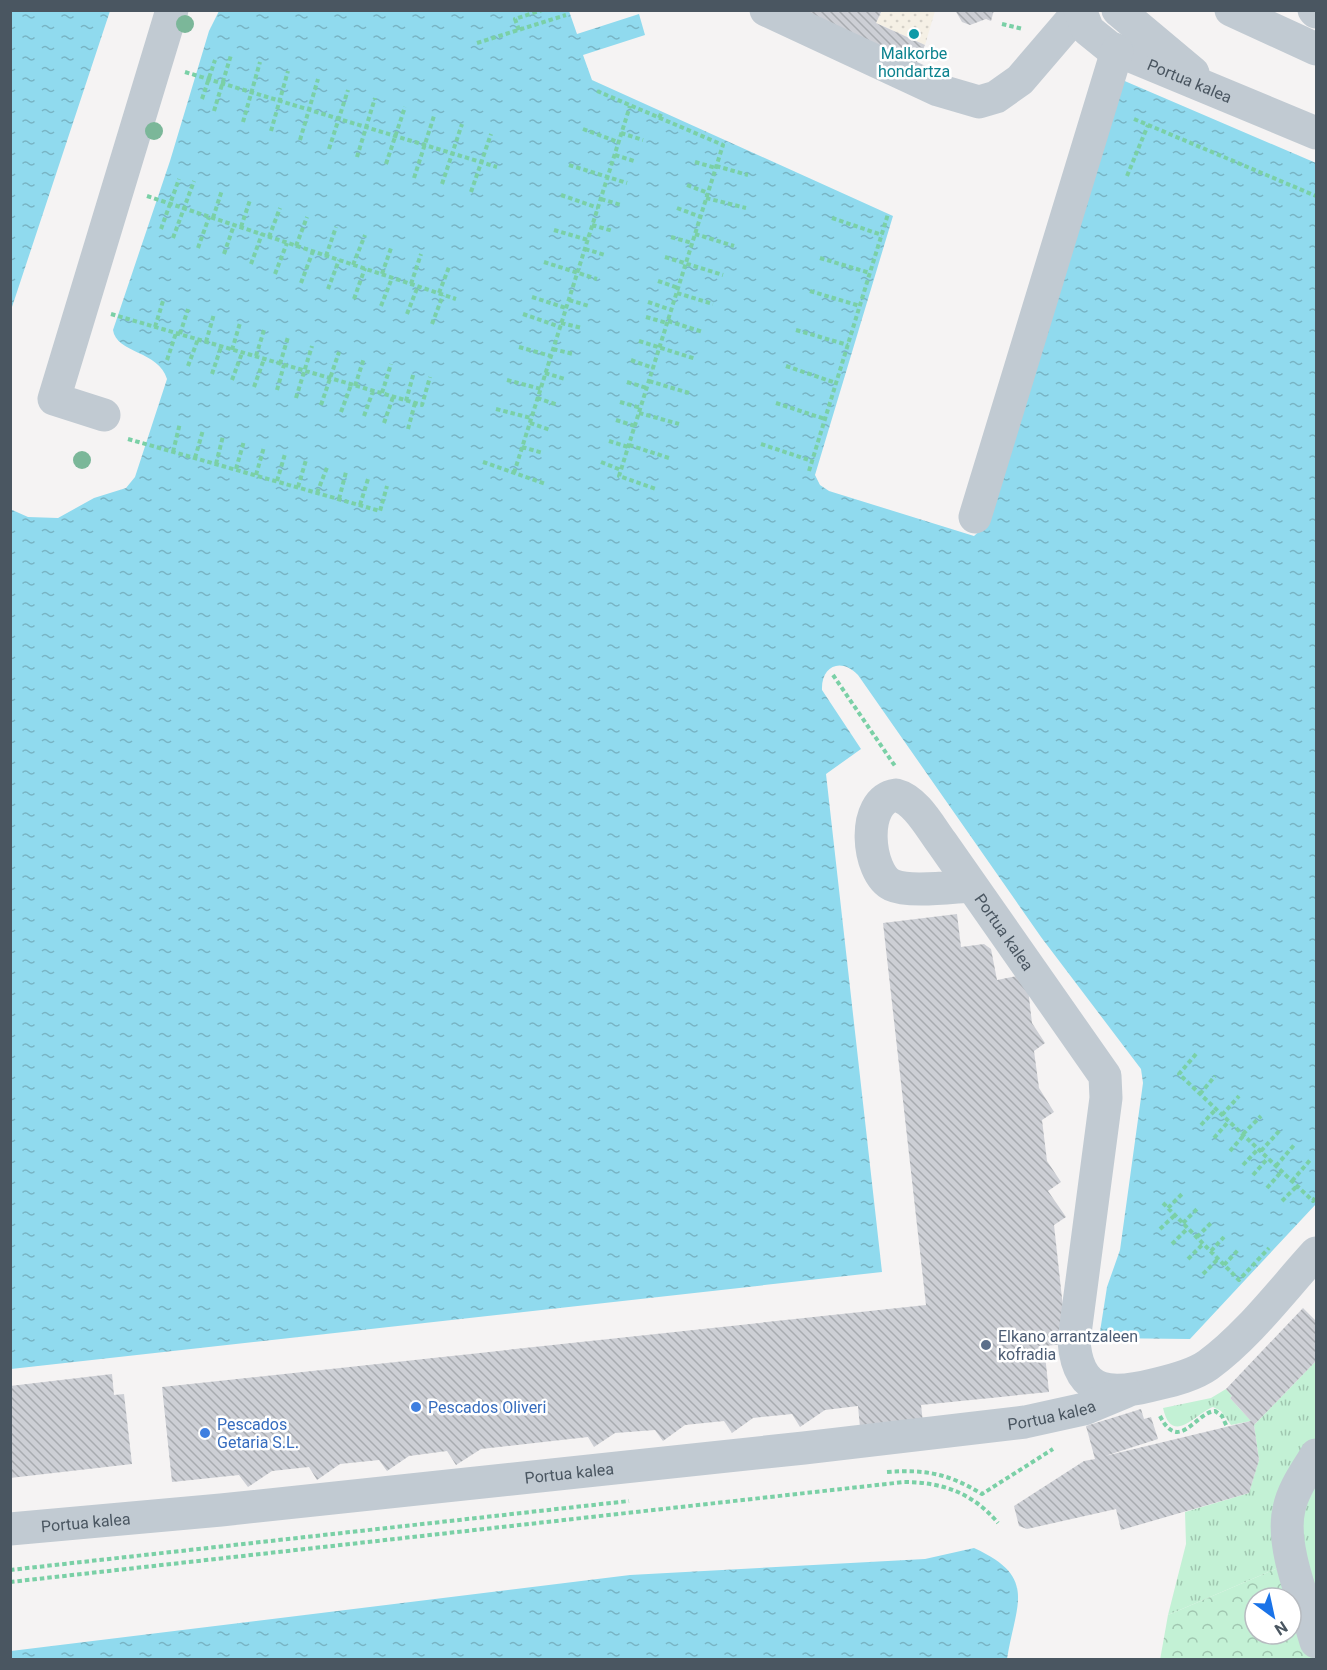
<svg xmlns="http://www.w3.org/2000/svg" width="1327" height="1670" viewBox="0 0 1327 1670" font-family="Roboto,sans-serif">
	<defs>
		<pattern id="grass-tufts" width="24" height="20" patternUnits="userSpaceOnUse" patternTransform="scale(1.5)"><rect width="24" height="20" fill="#c3f1d5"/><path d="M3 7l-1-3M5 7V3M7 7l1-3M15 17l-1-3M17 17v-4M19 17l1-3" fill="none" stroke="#a0c6b0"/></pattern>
		<pattern id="forest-crowns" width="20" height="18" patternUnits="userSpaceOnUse" patternTransform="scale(1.5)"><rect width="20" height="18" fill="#c3f1d5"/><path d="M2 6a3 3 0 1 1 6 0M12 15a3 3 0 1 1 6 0" fill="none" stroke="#a0c6b0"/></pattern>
		<pattern id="sand-dots" width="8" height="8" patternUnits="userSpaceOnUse" patternTransform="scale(1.5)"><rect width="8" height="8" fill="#f5f0e5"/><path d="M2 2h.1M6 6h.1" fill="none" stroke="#d4d0c7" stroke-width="1.8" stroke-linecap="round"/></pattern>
		<pattern id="water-ripples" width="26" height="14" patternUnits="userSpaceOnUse" patternTransform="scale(1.5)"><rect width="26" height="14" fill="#90daee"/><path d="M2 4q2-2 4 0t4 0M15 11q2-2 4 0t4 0" fill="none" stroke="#78b4c4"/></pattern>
		<pattern id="building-back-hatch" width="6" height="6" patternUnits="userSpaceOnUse" patternTransform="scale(1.5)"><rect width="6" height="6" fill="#cdcfd5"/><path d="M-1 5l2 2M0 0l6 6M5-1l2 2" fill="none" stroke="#a8abb0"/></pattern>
	</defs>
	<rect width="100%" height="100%" fill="#f5f3f3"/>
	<path fill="url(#grass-tufts)" d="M1316 1361V1441L1285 1565 1168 1615 1186 1544 1185 1512 1249 1493 1259 1460 1254 1425Z
		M1226 1389 1232 1396 1230 1398 1251 1421 1231 1425 1221 1411 1213 1407C1196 1413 1172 1447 1163 1408L1211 1398Z
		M1316 1472V1610L1295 1534Z"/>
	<path fill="url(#forest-crowns)" fill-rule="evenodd" d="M1285 1565 1315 1659 1160 1660 1168 1615ZM1255 1598H1291V1634H1255Z"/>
	<path fill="url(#sand-dots)" d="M882 11H935L925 45 876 23Z"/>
	<path fill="url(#water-ripples)" d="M11 10 110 11 11 310 10 11Z
		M219 11H569L577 34 639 14 645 35 583 55 592 80 893 216 815 475 820 485 829 491 974 536 983 528 1120 79 1316 163V1204L1190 1339 1099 1338 1107 1287 1120 1250 1143 1083 1141 1069 1041 937 858 675C841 657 821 666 822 690L861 749 826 774 882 1272 11 1369 10 509 28 517 58 518 94 498 126 488 135 477 167 379C159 351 116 353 113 330L170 161 209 31Z
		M974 1548C1038 1577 1016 1603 1007 1659H11V1651L630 1575 925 1559Z"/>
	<path fill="url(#building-back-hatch)" d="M795 10H882L876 23 925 45 915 66Z
		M955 10H994L991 21 986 19 970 25 962 22Z
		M957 914 961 947 984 944 991 949 997 980 1017 976 1027 980 1032 1023 1045 1043 1034 1051 1039 1088 1054 1112 1042 1120 1047 1161 1061 1182 1048 1191 1066 1217 1054 1225 1067 1344 1044 1346 1049 1392 921 1405 924 1431 861 1438 858 1406 825 1410 800 1427 792 1414 753 1418 732 1433 724 1421 685 1425 663 1441 655 1430 615 1433 594 1447 588 1437 481 1449 456 1465 447 1451 409 1456 387 1471 379 1460 340 1464 317 1480 309 1467 272 1471 248 1487 239 1475 172 1482 162 1387 926 1305 883 923Z
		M1303 1308 1316 1321V1361L1254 1425 1259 1460 1249 1493 1121 1530 1116 1509 1027 1529 1019 1526 1014 1506 1084 1461 1095 1459 1086 1426 1141 1409 1144 1419 1151 1417 1158 1439 1105 1456 1251 1421 1230 1398 1232 1396 1226 1389Z
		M112 1374 114 1395 124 1394 132 1464 10 1478V1386Z"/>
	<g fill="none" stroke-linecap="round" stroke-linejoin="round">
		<path stroke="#7ad0a6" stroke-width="4" stroke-dasharray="4.5 3" stroke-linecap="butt" d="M1002 24 1023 29
			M519 30 515 19 542 10
			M477 43 566 15
			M185 72 497 167
			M597 91 723 145 619 476 656 489
			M202 99 215 60
			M214 111 231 55
			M659 118 662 112
			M1134 119 1316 196
			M243 122 260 62
			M583 129 618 142
			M271 131 288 71
			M621 133 643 140
			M300 140 318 79
			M329 149 348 90
			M615 155 634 161
			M357 157 375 98
			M695 162 716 168
			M386 164 405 107
			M569 165 627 183
			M716 166 748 175
			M1127 176 1148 125
			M414 178 434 116
			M442 184 462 124
			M687 185 708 193
			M471 192 491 134
			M561 195 598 208
			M147 196 456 299
			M706 198 746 208
			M601 199 621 205
			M677 208 701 217
			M213 218 222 190
			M832 218 882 235
			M592 225 613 231
			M241 227 250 200
			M161 229 179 179
			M554 230 588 240
			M695 234 734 246
			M269 237 280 208
			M671 237 692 243
			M173 238 194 181
			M296 246 307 217
			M198 248 209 217
			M585 249 605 255
			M224 254 234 225
			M326 256 336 227
			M665 257 723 275
			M820 258 870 273
			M544 262 597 279
			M251 264 262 234
			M353 265 365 235
			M275 274 287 243
			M382 274 391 248
			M658 281 678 288
			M301 283 313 251
			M411 284 421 254
			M328 289 339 260
			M810 291 860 306
			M439 293 449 267
			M677 293 713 304
			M532 297 566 308
			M354 299 365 268
			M569 300 589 306
			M648 302 671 310
			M381 306 392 278
			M111 314 422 405 430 377
			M407 314 418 286
			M523 314 560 327
			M646 317 667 323
			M668 321 703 332
			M561 323 582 328
			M432 324 443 295
			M155 327 163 301
			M796 330 848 345
			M180 334 188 309
			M639 341 696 359
			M206 342 214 314
			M519 347 551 356
			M553 349 573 354
			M232 350 240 323
			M256 356 264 330
			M167 360 176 333
			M631 360 653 368
			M280 364 288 337
			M188 366 198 339
			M786 366 836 383
			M545 373 565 379
			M212 374 221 347
			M232 380 242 353
			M507 380 541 389
			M649 381 689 393
			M627 382 647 388
			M355 386 364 358
			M254 387 264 359
			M277 390 284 365
			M382 393 391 364
			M296 398 312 346
			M537 398 558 405
			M406 401 414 372
			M620 402 641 408
			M776 403 825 419
			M321 405 339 352
			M496 409 531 418
			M341 412 351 385
			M639 413 679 424
			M364 416 373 391
			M616 420 635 426
			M384 423 393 397
			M530 423 550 430
			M408 429 415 403
			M128 439 380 511 387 486
			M609 441 628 447
			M761 444 812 461
			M629 445 669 458
			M522 447 543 453
			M173 452 180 423
			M195 458 203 430
			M483 462 546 484
			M601 462 621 470
			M216 464 223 436
			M236 469 244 441
			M809 471 888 214
			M514 473 630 106
			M256 475 264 447
			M277 481 285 454
			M298 487 306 460
			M317 493 328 465
			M339 499 346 472
			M360 505 368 479
			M833 675 895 766
			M1196 1054 1179 1074 1313 1201 1316 1196
			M1200 1094 1215 1076
			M1222 1115 1239 1096
			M1201 1125 1216 1109
			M1243 1134 1261 1116
			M1214 1138 1229 1121
			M1230 1151 1244 1135
			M1261 1151 1281 1129
			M1243 1165 1258 1149
			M1276 1166 1295 1144
			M1253 1175 1268 1158
			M1292 1181 1311 1159
			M1267 1188 1282 1171
			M1282 1201 1297 1186
			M1163 1203 1239 1280 1269 1248
			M1168 1208 1182 1194
			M1183 1223 1197 1209
			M1160 1229 1175 1215
			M1197 1237 1212 1222
			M1172 1244 1188 1228
			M1211 1251 1224 1237
			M1188 1259 1203 1244
			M1224 1265 1238 1250
			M1203 1274 1218 1259
			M1160 1416C1179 1454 1196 1412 1215 1411L1222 1416 1227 1427
			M887 1472C926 1469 949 1474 982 1494L1053 1449
			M10 1570 629 1501
			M10 1582 904 1482C942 1482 973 1493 998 1523"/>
		<g stroke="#c1cad2" stroke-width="33">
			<path d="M766 10 938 90 979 102 996 97 1020 80 1080 10"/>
			<path id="s1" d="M1080 10 1088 30 1109 47 1316 133"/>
			<path d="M1118 10 1193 73"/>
			<path d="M1231 10 1316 49"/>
			<path d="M1314 10 1316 12"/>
			<path d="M104 415 54 399 172 10"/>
			<path d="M975 517 1117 51"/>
			<path id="s2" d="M971 886C952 887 909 893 892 885 867 873 860 800 896 795 916 800 930 827 942 843L1105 1076 1106 1098 1074 1341C1078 1398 1114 1395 1157 1384 1174 1380 1194 1375 1208 1365 1248 1336 1283 1289 1316 1253"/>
			<path d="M1316 1455C1306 1472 1293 1489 1289 1509 1280 1547 1306 1605 1316 1642"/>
			<path id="s3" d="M10 1529 221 1510 804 1448 1025 1422 1084 1409 1125 1392"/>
		</g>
	</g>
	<g fill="#7bb799">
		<circle cx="185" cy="24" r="9"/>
		<circle cx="154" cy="131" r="9"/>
		<circle cx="82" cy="460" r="9"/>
	</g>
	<circle fill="#0f9aa8" stroke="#fff" stroke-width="2" cx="914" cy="34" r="6"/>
	<circle fill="#5c6f8a" stroke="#fff" stroke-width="2" cx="986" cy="1345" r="6"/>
	<g fill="#3f7fe0" stroke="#fff" stroke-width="2">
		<circle cx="416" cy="1407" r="6"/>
		<circle cx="205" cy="1433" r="6"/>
	</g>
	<g text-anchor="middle" stroke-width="5" stroke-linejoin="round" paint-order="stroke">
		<g font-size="16" fill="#0d838f" stroke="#fff">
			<text x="914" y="59">Malkorbe<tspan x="914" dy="18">hondartza</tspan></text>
		</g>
		<g font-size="16" fill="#4a5661" stroke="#fff">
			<text dy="6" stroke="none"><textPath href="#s1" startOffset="136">Portua kalea</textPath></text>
			<text dy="6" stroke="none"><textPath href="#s2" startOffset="364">Portua kalea</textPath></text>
			<text dy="6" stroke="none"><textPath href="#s3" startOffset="1048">Portua kalea</textPath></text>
			<text dy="6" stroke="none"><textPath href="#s3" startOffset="562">Portua kalea</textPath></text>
			<text dy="6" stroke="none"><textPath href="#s3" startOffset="76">Portua kalea</textPath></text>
		</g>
		<g font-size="16" fill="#4e5e75" stroke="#fff" text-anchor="start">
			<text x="998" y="1342">Elkano arrantzaleen<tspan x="998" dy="18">kofradia</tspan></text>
		</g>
		<g font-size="16" fill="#366cbe" stroke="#fff" text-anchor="start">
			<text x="428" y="1413">Pescados Oliveri</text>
			<text x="217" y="1430">Pescados<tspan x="217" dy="18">Getaria S.L.</tspan></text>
		</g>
	</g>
	<rect width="1327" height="1670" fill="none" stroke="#4a5661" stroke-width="24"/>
	<g transform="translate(1273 1616) rotate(147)"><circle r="28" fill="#ffffff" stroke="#b7bbc0" stroke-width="1.5"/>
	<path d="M0-4.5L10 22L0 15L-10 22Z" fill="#1a73e8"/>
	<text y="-9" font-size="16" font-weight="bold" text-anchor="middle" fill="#4a5661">N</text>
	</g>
</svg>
